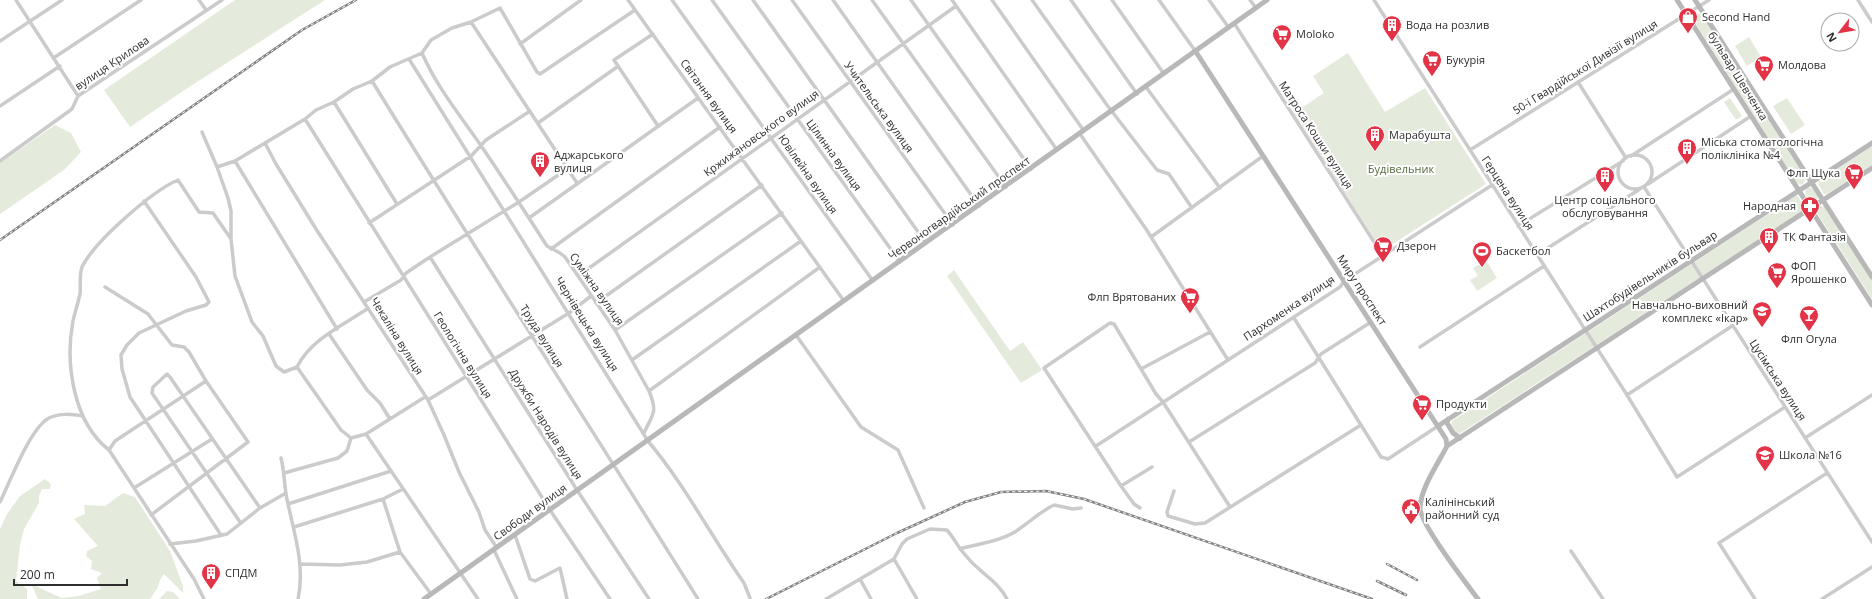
<svg xmlns="http://www.w3.org/2000/svg" width="1872" height="599" viewBox="0 0 1872 599" font-family="'Open Sans',sans-serif">
	<rect width="100%" height="100%" fill="#fff"/>
	<path fill="#e5ebdc" d="M235 0H325L183 91 130 127 104 90Z
		M1695 13 1701 14 1806 178 1804 183 1801 185 1797 183 1694 21 1693 16Z
		M1749 37 1761 57 1747 66 1735 46Z
		M1348 53 1385 112 1425 88 1486 184 1382 251 1294 113 1324 93 1313 76Z
		M1730 98 1742 116 1736 120 1724 102Z
		M1787 98 1805 125 1791 134 1773 106Z
		M55 125 71 133 81 152 64 170 0 214V163Z
		M1872 146V165L1827 194H1824L1818 184 1819 181Z
		M1809 187 1813 189 1818 197 1817 200 1814 203C1808 202 1804 195 1806 189Z
		M1797 195 1806 209 1459 434 1455 432 1451 424 1452 421Z
		M1820 206 1826 207 1872 279V299L1817 213 1818 208Z
		M1486 260 1497 278 1477 291 1470 280 1478 276 1473 268Z
		M954 270 1010 351 1023 342 1042 370 1021 383 947 276Z
		M45 479 51 484 50 489H42L39 496V503L24 529 20 545 16 581 27 589V599H0V529L7 514 20 496Z
		M123 493 135 497 170 551 183 586V593L164 574 160 580 158 587 150 599H38L31 584 62 598 78 596 101 589 97 578 102 573 91 569 92 561 86 556 87 551 98 546 74 519 85 514 84 505 105 506Z
		M167 591 173 592 180 599H159Z"/>
	<g fill="none" stroke-linecap="round" stroke-linejoin="round">
		<path stroke="#cbcbcb" stroke-width="3.5" d="M16 0 78 96
			M199 0 206 10
			M628 0 844 301
			M672 0 873 281
			M712 0 900 262
			M753 0 926 243
			M792 0 953 225
			M833 0 979 206
			M872 0 1006 187
			M911 0 1031 169
			M952 0 1057 150
			M992 0 1084 131
			M1032 0 1107 105 1157 170 1169 174 1192 208
			M1071 0 1137 94
			M1112 0 1164 74
			M1159 0 1196 52
			M1209 0 1229 28
			M1250 0 1256 8
			M1374 0 1627 395 1677 477 1785 407
			M1858 0 1872 22
			M471 22 577 183
			M1234 23 1383 256
			M653 34 614 60 658 126
			M0 41 62 0
			M520 44 581 0
			M422 53C438 90 464 120 486 153 507 184 527 215 547 246L560 253 565 257 615 330 649 391C658 413 653 413 644 433
			M55 57 141 0
			M409 59 648 441C685 485 711 536 744 583L750 598
			M372 81C479 255 590 426 698 599
			M1578 82 1626 158
			M1146 87 1220 188
			M334 102 397 204
			M0 106 60 66
			M305 119 550 510 610 599
			M538 123 617 67
			M202 132 217 167 228 198 231 211V239L235 276 252 322 263 336 276 366 284 372 297 367C310 340 343 325 367 309
			M1080 134 1146 229 1228 360
			M265 143 276 164 316 229 428 400 444 435 459 472 479 512 485 530 497 548
			M1470 150 1709 0
			M1618 172a17 17 0 1 1 34 0a17 17 0 1 1-34 0Z
			M1631 156 1734 89
			M0 161 72 109 78 96 222 0
			M235 161 337 329
			M217 167 235 161 305 119 316 110 334 102 353 89 372 81 390 67 422 53 431 40 452 28 471 22 500 8 537 72 540 74 635 10
			M1648 184 1751 116
			M1644 187 1872 542
			M144 201 196 277 209 302 206 305 186 311 139 333 127 345 121 355 122 369 130 397 221 535
			M529 218 698 98
			M369 223 471 156 486 140 530 111
			M1518 226 1623 161
			M1151 237 1263 156
			M551 249 720 127
			M1537 255 1640 189
			M430 257 577 490 649 599
			M578 276 956 6
			M105 287 148 314 172 345 184 347 189 352 206 381 248 442 151 515
			M364 302 401 280 406 273 430 257 519 202 567 169
			M596 303 762 185
			M1294 318 1381 457 1388 459 1438 426
			M615 330 782 213
			M329 334 367 390 380 403 390 419
			M796 335 861 427 898 450 924 508
			M1420 347 1544 266
			M632 360 801 241
			M297 367 341 430 351 438
			M1141 369 1210 332
			M649 391 820 267
			M1627 395 1732 326
			M428 400 569 313 591 296
			M366 434 478 599
			M1805 438 1872 395
			M1189 442 1315 363 1321 354 1371 322
			M1096 446 1340 287 1344 281 1492 185
			M109 450 115 441 206 381
			M281 458C285 474 284 489 288 504 295 536 305 567 298 599
			M1152 467 1121 486 1044 368 1110 323 1114 324 1156 394 1163 402 1230 507
			M284 473 338 458 347 451 351 438 366 434 425 397
			M1121 486 1134 504 1140 508
			M134 488 212 439
			M1174 491 1167 512 1168 516 1195 524 1205 523 1361 425
			M383 499 400 552 431 594
			M0 502C10 482 30 428 49 418 60 413 71 414 83 416
			M288 504 391 471
			M240 522 152 393 153 387 167 374 170 377 260 508
			M294 527 383 499 403 489
			M515 535 530 579 535 581 560 568 567 599
			M170 544 196 541 227 534 260 508 286 493
			M960 549C977 544 998 542 1013 533 1028 524 1039 512 1054 505L1073 509 1081 508
			M494 550 517 599
			M1571 551 1603 599
			M894 559 917 599
			M300 564 340 565 367 562 400 552
			M860 579 871 599
			M204 599 194 579 109 450C73 422 65 363 73 321 75 312 78 303 80 294 81 286 79 275 82 267 94 242 152 191 178 180L199 212 213 213 231 239
			M826 599 894 559 902 544 907 539 930 529 947 530C954 538 959 549 967 557 979 572 998 581 1007 599
			M1755 599 1719 543 1827 473
			M1822 599 1872 567"/>
		<path stroke="#b8b8b8" stroke-width="5" d="M1677 0 1872 305
			M1695 0 1872 277
			M1196 52 1446 439 1447 446C1438 464 1421 487 1420 508 1420 524 1466 583 1478 599
			M1448 419 1447 423 1453 433 1460 438
			M1438 426 1872 143
			M1447 446 1872 168
			M424 599 1267 0"/>
		<defs>
			<path id="rail" d="M0 240 302 30 356 0
				M1387 564 1417 580
				M1377 581 1406 595
				M766 599 897 533 965 502 1001 492 1046 491 1084 499 1372 599"/>
		</defs>
		<use href="#rail" stroke="#838383" stroke-width="2.5"/>
		<use href="#rail" stroke="#fff" stroke-width="1" stroke-dasharray="3" stroke-linecap="butt"/>
	</g>
	<defs>
		<symbol id="shop-pin" viewBox="-11 -11 22 30"><path d="M0 17L-7.5 6A9.5 9.5 0 1 1 7.5 6Z" fill="#e23347" stroke="#fff"/><path d="M-5-2.5h2.3a2.7 3.5 0 0 1 5.4 0H5L5.5 6h-11ZM-1.5-2.5h3a1.5 2.3 0 0 0-3 0Z" fill="#fff"/></symbol>
		<symbol id="building-pin" viewBox="-11 -11 22 30"><path d="M0 17L-7.5 6A9.5 9.5 0 1 1 7.5 6Z" fill="#e23347" stroke="#fff"/><path d="M-4-6H4V6H1V3H-1V6H-4ZM-2.5-4.3h1.7v1.8h-1.7ZM.8-4.3h1.7v1.8H.8ZM-2.5-1h1.7V.8h-1.7ZM.8-1h1.7V.8H.8Z" fill="#fff"/></symbol>
		<symbol id="supermarket-pin" viewBox="-11 -11 22 30"><path d="M0 17L-7.5 6A9.5 9.5 0 1 1 7.5 6Z" fill="#e23347" stroke="#fff"/><path d="M-6-5.5h2.5l.6 2H6L4.5 2H-2.5L-4.4-4H-6ZM-1.5 3.2a1.3 1.3 0 1 0 .1 0ZM3 3.2a1.3 1.3 0 1 0 .1 0Z" fill="#fff"/></symbol>
		<symbol id="pharmacy-pin" viewBox="-11 -11 22 30"><path d="M0 17L-7.5 6A9.5 9.5 0 1 1 7.5 6Z" fill="#e23347" stroke="#fff"/><path d="M-2-6h4v4h4v4h-4v4h-4v-4h-4v-4h4Z" fill="#fff"/></symbol>
		<symbol id="stadium-pin" viewBox="-11 -11 22 30"><path d="M0 17L-7.5 6A9.5 9.5 0 1 1 7.5 6Z" fill="#e23347" stroke="#fff"/><path d="M0-5a6.5 5 0 1 0 0 10a6.5 5 0 1 0 0-10ZM-3.5-1.8h7v3.6h-7Z" fill="#fff"/></symbol>
		<symbol id="school-pin" viewBox="-11 -11 22 30"><path d="M0 17L-7.5 6A9.5 9.5 0 1 1 7.5 6Z" fill="#e23347" stroke="#fff"/><path d="M0-5L7-2L0 1L-7-2ZM-4 1L0 2.5L4 1V4Q0 6-4 4Z" fill="#fff"/></symbol>
		<symbol id="bar-pin" viewBox="-11 -11 22 30"><path d="M0 17L-7.5 6A9.5 9.5 0 1 1 7.5 6Z" fill="#e23347" stroke="#fff"/><path d="M-6-5H6L.8 .8V4.5H3.5V6h-7V4.5H-.8V.8Z" fill="#fff"/></symbol>
		<symbol id="civic-pin" viewBox="-11 -11 22 30"><path d="M0 17L-7.5 6A9.5 9.5 0 1 1 7.5 6Z" fill="#e23347" stroke="#fff"/><path d="M-.6-6.5H3V-4.5H.6V-3L4-1V1h2V6H-6V1h2V-1L-.6-3ZM-1.2 2.5V6h2.4V2.5Z" fill="#fff"/></symbol>
	</defs>
	<g fill-rule="evenodd">
		<use href="#shop-pin" x="1677" y="6" width="22" height="30"/>
		<use href="#building-pin" x="1381" y="14" width="22" height="30"/>
		<use href="#supermarket-pin" x="1271" y="23" width="22" height="30"/>
		<use href="#supermarket-pin" x="1421" y="49" width="22" height="30"/>
		<use href="#supermarket-pin" x="1753" y="54" width="22" height="30"/>
		<use href="#building-pin" x="1364" y="124" width="22" height="30"/>
		<use href="#building-pin" x="1676" y="137" width="22" height="30"/>
		<use href="#building-pin" x="529" y="150" width="22" height="30"/>
		<use href="#supermarket-pin" x="1843" y="162" width="22" height="30"/>
		<use href="#building-pin" x="1594" y="165" width="22" height="30"/>
		<use href="#pharmacy-pin" x="1799" y="195" width="22" height="30"/>
		<use href="#building-pin" x="1758" y="226" width="22" height="30"/>
		<use href="#supermarket-pin" x="1372" y="235" width="22" height="30"/>
		<use href="#stadium-pin" x="1471" y="240" width="22" height="30"/>
		<use href="#supermarket-pin" x="1766" y="261" width="22" height="30"/>
		<use href="#supermarket-pin" x="1179" y="286" width="22" height="30"/>
		<use href="#school-pin" x="1751" y="300" width="22" height="30"/>
		<use href="#bar-pin" x="1798" y="304" width="22" height="30"/>
		<use href="#supermarket-pin" x="1411" y="393" width="22" height="30"/>
		<use href="#school-pin" x="1754" y="444" width="22" height="30"/>
		<use href="#civic-pin" x="1400" y="497" width="22" height="30"/>
		<use href="#building-pin" x="200" y="562" width="22" height="30"/>
	</g>
	<g text-anchor="middle" stroke-width="4" stroke-linejoin="round" paint-order="stroke">
		<g font-size="11" fill="#2e2e2e" stroke="#fff" text-anchor="start">
			<text x="1702" y="21">Second Hand</text>
			<text x="1406" y="29">Вода на розлив</text>
			<text x="1296" y="38">Moloko</text>
			<text x="1446" y="64">Букурія</text>
			<text x="1778" y="69">Молдова</text>
			<text x="1389" y="139">Марабушта</text>
			<text x="1701" y="146">Міська стоматологічна<tspan x="1701" dy="13">поліклініка №4</tspan></text>
			<text x="554" y="159">Аджарського<tspan x="554" dy="13">вулиця</tspan></text>
			<text x="1840" y="177" text-anchor="end">Флп Щука</text>
			<text x="1605" y="204" text-anchor="middle">Центр соціального<tspan x="1605" dy="13">обслуговування</tspan></text>
			<text x="1796" y="210" text-anchor="end">Народная</text>
			<text x="1783" y="241">ТК Фантазія</text>
			<text x="1397" y="250">Дзерон</text>
			<text x="1496" y="255">Баскетбол</text>
			<text x="1791" y="270">ФОП<tspan x="1791" dy="13">Ярошенко</tspan></text>
			<text x="1176" y="301" text-anchor="end">Флп Врятованих</text>
			<text x="1748" y="309" text-anchor="end">Навчально-виховний<tspan x="1748" dy="13">комплекс «Ікар»</tspan></text>
			<text x="1809" y="343" text-anchor="middle">Флп Огула</text>
			<text x="1436" y="408">Продукти</text>
			<text x="1779" y="459">Школа №16</text>
			<text x="1425" y="506">Калінінський<tspan x="1425" dy="13">районний суд</tspan></text>
			<text x="225" y="577">СПДМ</text>
		</g>
		<g font-size="11" fill="#2e2e2e" stroke="#fff">
			<text transform="translate(112 63) rotate(-34)" y="4">вулиця Крилова</text>
			<text transform="translate(1585 67) rotate(-32)" y="4">50-ї Гвардійської Дивізії вулиця</text>
			<text transform="translate(1738 76) rotate(58)" y="4">бульвар Шевченка</text>
			<text transform="translate(709 96) rotate(54)" y="4">Світання вулиця</text>
			<text transform="translate(879 107) rotate(54)" y="4">Учительська вулиця</text>
			<text transform="translate(761 133) rotate(-36)" y="4">Кржижановського вулиця</text>
			<text transform="translate(1316 135) rotate(57)" y="4">Матроса Кошки вулиця</text>
			<text transform="translate(834 155) rotate(54)" y="4">Цілинна вулиця</text>
			<text transform="translate(808 174) rotate(55)" y="4">Ювілейна вулиця</text>
			<text transform="translate(1508 193) rotate(57)" y="4">Герцена вулиця</text>
			<text transform="translate(959 208) rotate(-35)" y="4">Червоногвардійський проспект</text>
			<text transform="translate(1650 276) rotate(-33)" y="4">Шахтобудівельників бульвар</text>
			<text transform="translate(597 289) rotate(55)" y="4">Суміжна вулиця</text>
			<text transform="translate(1362 290) rotate(57)" y="4">Миру проспект</text>
			<text transform="translate(1289 308) rotate(-34)" y="4">Пархоменка вулиця</text>
			<text transform="translate(587 324) rotate(58)" y="4">Чернівецька вулиця</text>
			<text transform="translate(397 336) rotate(58)" y="4">Чекаліна вулиця</text>
			<text transform="translate(542 336) rotate(58)" y="4">Труда вулиця</text>
			<text transform="translate(463 355) rotate(58)" y="4">Геологічна вулиця</text>
			<text transform="translate(1778 380) rotate(57)" y="4">Цусімська вулиця</text>
			<text transform="translate(546 424) rotate(58)" y="4">Дружби Народів вулиця</text>
			<text transform="translate(530 512) rotate(-36)" y="4">Свободи вулиця</text>
		</g>
		<g font-size="11" fill="#53693c" stroke="#fff">
			<text x="1401" y="173">Будівельник</text>
		</g>
	</g>
	<g transform="translate(1840 32) rotate(239)"><circle r="19" fill="#ffffff" stroke="#ababab"/>
	<path d="M0-3L7 15L0 10L-7 15Z" fill="#e23347"/>
	<text y="-6" font-size="11" font-weight="bold" text-anchor="middle" fill="#2e2e2e">N</text>
	</g>
	<path d="M14 579v6h113v-6" fill="none" stroke="#2e2e2e" stroke-width="2"/>
	<text x="20" y="579" font-size="12" fill="#2e2e2e" stroke="#ffffff" stroke-width="3" paint-order="stroke">200 m</text>
</svg>
